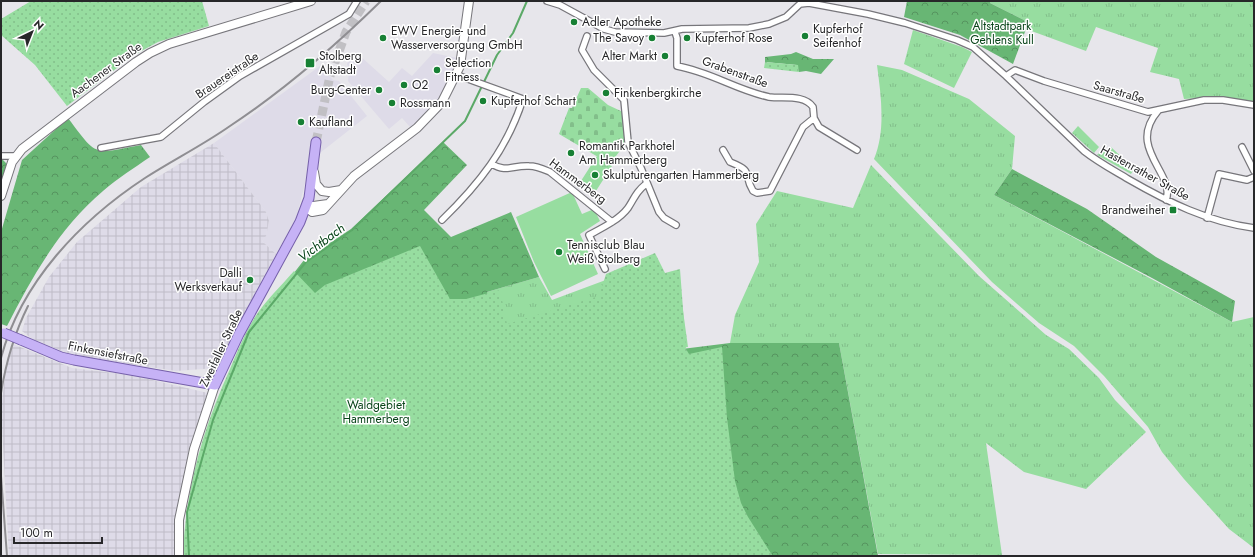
<svg xmlns="http://www.w3.org/2000/svg" width="1255" height="557" viewBox="0 0 1255 557" font-family="Jost,sans-serif">
	<defs>
		<pattern id="industrial-grid" width="8" height="8" patternUnits="userSpaceOnUse"><rect width="8" height="8" fill="#dedbe8"/><path d="M0 4h8M4 0v8" fill="none" stroke="#bebcc7"/></pattern>
		<pattern id="grass-tufts" width="24" height="20" patternUnits="userSpaceOnUse"><rect width="24" height="20" fill="#97dda0"/><path d="M3 7l-1-3M5 7V3M7 7l1-3M15 17l-1-3M17 17v-4M19 17l1-3" fill="none" stroke="#82be8a"/></pattern>
		<pattern id="forest-crowns" width="20" height="18" patternUnits="userSpaceOnUse"><rect width="20" height="18" fill="#68b674"/><path d="M2 6a3 3 0 1 1 6 0M12 15a3 3 0 1 1 6 0" fill="none" stroke="#56945f"/></pattern>
		<pattern id="cemetery-stones" width="16" height="16" patternUnits="userSpaceOnUse"><rect width="16" height="16" fill="#97dda0"/><path d="M2 7V4a2 2 0 0 1 4 0v3zM10 15v-3a2 2 0 0 1 4 0v3z" fill="#82be8a"/></pattern>
		<pattern id="park-dots" width="8" height="8" patternUnits="userSpaceOnUse"><rect width="8" height="8" fill="#97dda0"/><path d="M2 2h.1M6 6h.1" fill="none" stroke="#82be8a" stroke-width="1.8" stroke-linecap="round"/></pattern>
	</defs>
	<rect width="100%" height="100%" fill="#e7e6eb"/>
	<path fill="#dedbe8" d="M433 53 457 58 446 89 438 102 411 128 402 118 389 129 348 81 349 70 347 64 350 58 359 55 389 82 402 68 412 76Z
		M320 66 333 80 339 81 367 116 311 160 296 219 276 254 262 241 266 235 269 221 266 212 214 143Z"/>
	<path fill="url(#industrial-grid)" d="M214 143 266 212 269 221 266 236 262 241 276 254 216 368 176 371 103 360 69 354 32 339 22 331 26 318 49 277 77 242 141 187Z
		M13 344 72 368 131 375 208 393 189 449 176 520 175 556H9L1 409 6 368Z"/>
	<path fill="url(#grass-tufts)" d="M990 1H1254V102L1219 97 1184 99 1179 79 1150 72 1158 48 1096 27 1086 51 1026 29 1024 20 990 3Z
		M913 30 962 47 972 52 954 88 904 64Z
		M877 65 902 70 969 99 1015 136 1012 169 994 195 1232 322 1254 317V548L1229 529 1184 479 1162 452 1148 427 1104 376 1074 346 1039 323 992 282 874 159C886 130 881 96 877 65Z
		M1078 126 1099 147 1094 153 1072 133Z
		M1111 147 1134 169 1131 174 1097 155 1102 150 1106 153Z
		M597 156 612 166 594 194 579 184Z
		M871 165 979 276 1046 335 1069 349 1099 378 1115 400 1146 432 1086 489 1024 472 986 443 1002 555 878 554 839 343H730L735 315 759 262 756 224 777 191 853 208Z
		M646 265 680 289 688 347 513 370 487 292 539 277 552 300Z"/>
	<path fill="url(#forest-crowns)" d="M907 1H990V3L1024 20 1026 29 1013 64 960 35 904 17Z
		M796 52 813 59H834L821 74 806 71 799 72 797 65 765 62V57L791 54Z
		M68 118C98 158 93 154 141 145L150 157C134 168 118 178 103 191 60 227 32 277 7 326L1 324V232L22 160Z
		M443 142 467 165 424 210 451 237 511 212 539 277 487 292 513 370 730 343H839L878 556H186L187 512 225 408 283 287 304 260 351 229Z
		M1 158 7 164 1 182Z
		M1012 169 1087 209 1156 257 1235 301 1232 322 1152 278 994 195Z"/>
	<path fill="url(#cemetery-stones)" d="M581 88H588L608 105 623 112 625 144 610 164 559 134 569 108H572Z"/>
	<path fill="url(#park-dots)" d="M31 1H202L209 26 158 42 134 55 67 106 35 65 1 35V19Z
		M765 62 798 65 799 72 764 68Z
		M420 246 450 299H466L500 290 507 324 599 296 606 274 655 253 665 273 680 269 686 349 689 354 722 347 727 418 735 481 741 503 748 517 772 555 771 556H183C185 491 203 428 230 369 237 352 245 333 255 317 266 300 281 286 294 271L315 293 325 285Z"/>
	<path fill="#97dda0" d="M572 192 582 214 594 209 600 221 580 234 598 274 551 296 534 262 516 217Z"/>
	<g fill="none" stroke-linecap="round" stroke-linejoin="round">
		<path stroke="#5ba967" stroke-width="2" d="M189 556 187 512 213 420 249 332 306 262 352 230 465 121 497 55 513 33 527 1"/>
		<path stroke="#c1c0c4" stroke-width="9" stroke-dasharray="9 4.5" stroke-linecap="butt" d="M316 142 330 76 346 32 366 1"/>
		<defs>
			<path id="street" d="M547 1 560 5 604 29 615 32 664 33 682 29 749 28 769 24 786 17 800 4 809 3 868 14 905 23 957 40 973 47 1006 76 1084 151C1098 162 1113 170 1128 179 1168 202 1208 222 1254 228
				M675 32 677 38V66C711 72 736 90 769 97 783 99 804 94 813 107L814 118 819 127 857 150
				M587 36 582 50 594 70 624 100 628 142 641 168 659 212 664 218 676 225
				M1006 76 1015 70 1044 81 1148 112 1204 100H1223L1254 105
				M1158 111C1126 148 1176 174 1166 200
				M1242 147 1254 171
				M101 148 161 137 204 102 240 76 349 14 357 1
				M723 150 730 162C755 172 742 173 753 191L757 193 770 191 803 127 814 118
				M1 156H15
				M492 164C506 173 513 165 529 166 537 166 543 169 550 172L612 222
				M1207 218 1219 174 1247 180 1254 177
				M442 220C479 184 507 149 523 99L457 75
				M605 269 589 235C602 228 619 220 628 208 635 197 636 192 647 183"/>
			<path id="secondary" d="M314 172 316 184 322 191 329 192 341 190
				M1 196 12 162 22 149 136 62 150 53 169 44 311 1
				M306 207 312 212 323 210 354 176 417 128 442 102 460 66 469 1
				M306 207 328 204
				M179 556V520L194 449 215 385"/>
			<path id="primary" d="M21 340 61 357 74 360 215 385 239 334 300 222 309 198 316 142"/>
		</defs>
		<use href="#street" stroke="#77767b" stroke-width="8"/>
		<use href="#secondary" stroke="#77767b" stroke-width="10"/>
		<use href="#primary" stroke="#7660aa" stroke-width="11"/>
		<use href="#street" stroke="#fff" stroke-width="5.5"/>
		<use href="#secondary" stroke="#fff" stroke-width="8"/>
		<use href="#primary" stroke="#c6b2f6" stroke-width="9"/>
		<path stroke="#8f8e92" stroke-width="2" d="M1 358C21 282 81 220 145 178 173 160 203 145 230 126 286 89 333 48 381 1
			M1 393C6 362 14 334 28 306
			M1 476 7 556"/>
		<defs>
			<path id="primary-bridge" d="M4 333 21 340"/>
		</defs>
		<use href="#primary-bridge" stroke="#7660aa" stroke-width="11" stroke-linecap="butt"/>
		<use href="#primary-bridge" stroke="#c6b2f6" stroke-width="9"/>
	</g>
	<g fill="#178034" stroke="#fff" stroke-width="1.5">
		<circle cx="574" cy="22" r="4"/>
		<circle cx="805" cy="36" r="4"/>
		<circle cx="383" cy="38" r="4"/>
		<circle cx="652" cy="38" r="4"/>
		<circle cx="687" cy="38" r="4"/>
		<circle cx="665" cy="56" r="4"/>
		<rect x="305" y="58" width="10" height="10" rx="2"/>
		<circle cx="437" cy="70" r="4"/>
		<circle cx="404" cy="85" r="4"/>
		<circle cx="379" cy="90" r="4"/>
		<circle cx="606" cy="93" r="4"/>
		<circle cx="483" cy="101" r="4"/>
		<circle cx="392" cy="103" r="4"/>
		<circle cx="301" cy="122" r="4"/>
		<circle cx="571" cy="153" r="4"/>
		<circle cx="595" cy="175" r="4"/>
		<rect x="1169" y="206" width="8" height="8" rx="2"/>
		<circle cx="559" cy="252" r="4"/>
		<circle cx="250" cy="280" r="4"/>
	</g>
	<g text-anchor="middle" stroke-width="3" stroke-linejoin="round" paint-order="stroke">
		<g font-size="12" fill="#272729" stroke="#fff" text-anchor="start">
			<text x="582" y="26">Adler Apotheke</text>
			<text x="813" y="33">Kupferhof<tspan x="813" dy="14">Seifenhof</tspan></text>
			<text x="391" y="35">EWV Energie- und<tspan x="391" dy="14">Wasserversorgung GmbH</tspan></text>
			<text x="644" y="42" text-anchor="end">The Savoy</text>
			<text x="695" y="42">Kupferhof Rose</text>
			<text x="319" y="60">Stolberg<tspan x="319" dy="14">Altstadt</tspan></text>
			<text x="657" y="60" text-anchor="end">Alter Markt</text>
			<text x="445" y="67">Selection<tspan x="445" dy="14">Fitness</tspan></text>
			<text x="412" y="89">O2</text>
			<text x="371" y="94" text-anchor="end">Burg-Center</text>
			<text x="614" y="97">Finkenbergkirche</text>
			<text x="491" y="105">Kupferhof Schart</text>
			<text x="400" y="107">Rossmann</text>
			<text x="309" y="126">Kaufland</text>
			<text x="579" y="150">Romantik Parkhotel<tspan x="579" dy="14">Am Hammerberg</tspan></text>
			<text x="603" y="179">Skulpturengarten Hammerberg</text>
			<text x="1165" y="214" text-anchor="end">Brandweiher</text>
			<text x="567" y="249">Tennisclub Blau<tspan x="567" dy="14">Weiß Stolberg</tspan></text>
			<text x="242" y="277" text-anchor="end">Dalli<tspan x="242" dy="14">Werksverkauf</tspan></text>
		</g>
		<g font-size="12" fill="#09451a" stroke="#fff">
			<text x="1002" y="30">Altstadtpark<tspan x="1002" dy="14">Gehlens Kull</tspan></text>
			<text x="376" y="409">Waldgebiet<tspan x="376" dy="14">Hammerberg</tspan></text>
		</g>
		<g font-size="12" fill="#272729" stroke="#fff">
			<text transform="translate(106 70) rotate(-36)" y="4">Aachener Straße</text>
			<text transform="translate(735 72) rotate(20)" y="4">Grabenstraße</text>
			<text transform="translate(227 75) rotate(-34)" y="4">Brauereistraße</text>
			<text transform="translate(1119 92) rotate(16)" y="4">Saarstraße</text>
			<text transform="translate(1145 173) rotate(29)" y="4">Hastenrather Straße</text>
			<text transform="translate(578 181) rotate(36)" y="4">Hammerberg</text>
			<text transform="translate(221 348) rotate(-65)" y="4">Zweifaller Straße</text>
			<text transform="translate(108 353) rotate(11)" y="4">Finkensiefstraße</text>
		</g>
		<g font-size="13" font-style="italic" fill="#074318" stroke="#fff">
			<text transform="translate(321 242) rotate(-37)" y="5">Vichtbach</text>
		</g>
	</g>
	<rect width="1255" height="557" fill="none" stroke="#272729" stroke-width="4"/>
	<g transform="translate(32 32) rotate(43)" stroke="#ffffff" stroke-width="3" paint-order="stroke">
	<path d="M0-3L7 15L0 10L-7 15Z" fill="#272729"/>
	<text y="-6" font-size="11" font-weight="bold" text-anchor="middle" fill="#272729">N</text>
	</g>
	<path d="M14 537v6h88v-6" fill="none" stroke="#272729" stroke-width="2"/>
	<text x="20" y="537" font-size="12" fill="#272729" stroke="#ffffff" stroke-width="3" paint-order="stroke">100 m</text>
</svg>
